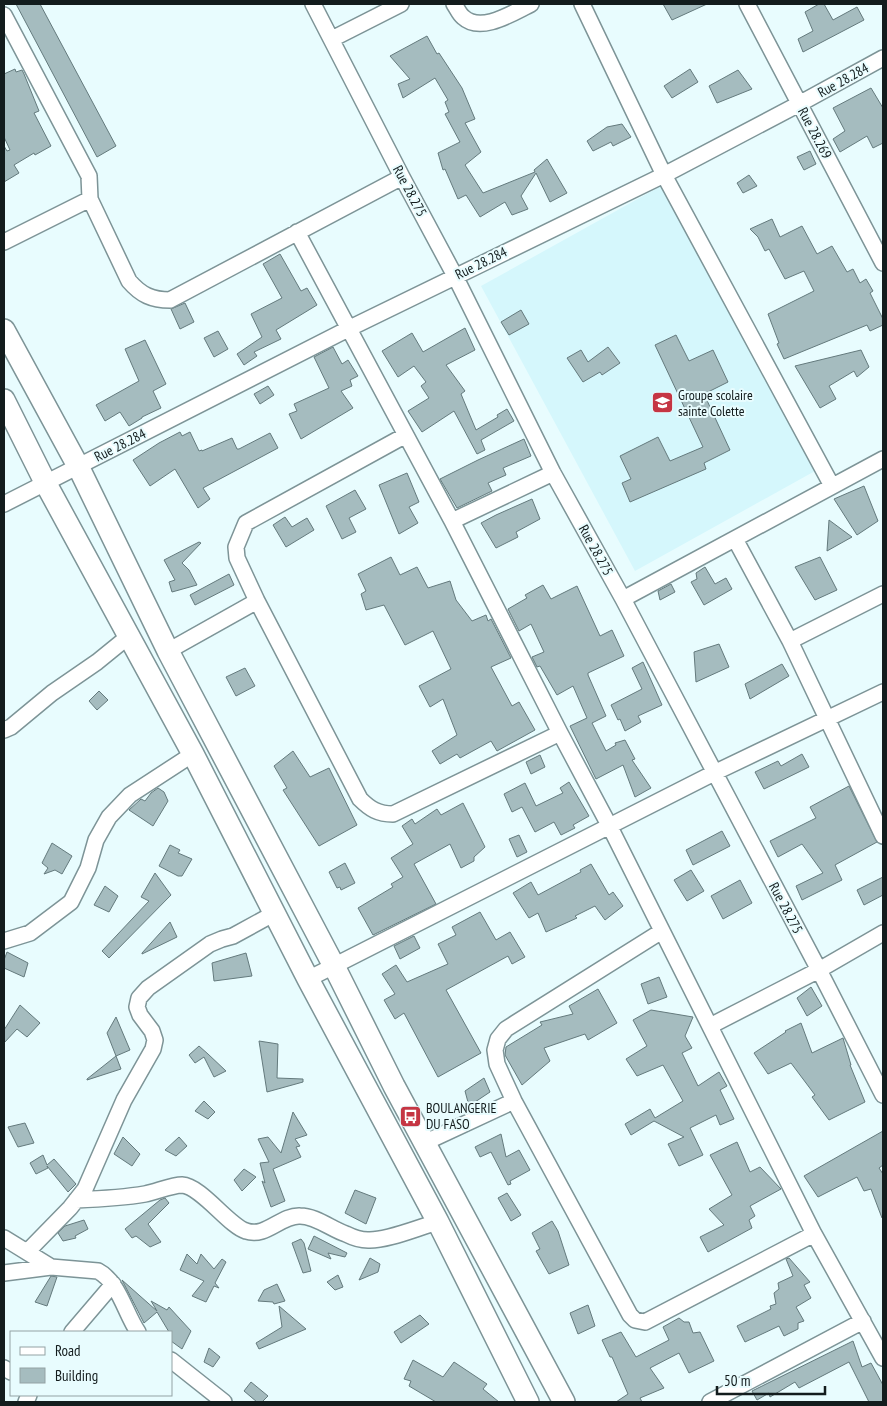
<svg xmlns="http://www.w3.org/2000/svg" width="887" height="1406" viewBox="0 0 887 1406" font-family="'PT Sans Narrow',sans-serif">
	<rect width="100%" height="100%" fill="#e8fcfe"/>
	<path fill="#d5f7fc" d="M661 186 815 471 635 571 481 286Z"/>
	<path fill="#a5bcbf" stroke="#647a7d" d="M16 4H40L116 146 97 157Z
		M663 4H707L672 20Z
		M819 4H824L833 20 857 7 864 20 803 52 798 39 813 31 805 12Z
		M427 36 437 54 439 53 462 88 475 119 465 123 481 152 465 165 483 193 535 172 534 170 547 159 567 193 550 202 536 173 521 196 528 209 512 215 505 202 480 217 466 195 458 199 445 169 443 170 438 153 460 142 445 114 449 112 445 102 448 100 435 78 403 98 398 84 410 79 390 56Z
		M15 69 16 72 22 70 24 74 39 111 34 113 51 146 35 155 34 153 14 165 19 173 4 182V146L7 151 10 150 4 137V74Z
		M690 69 698 82 672 98 664 86Z
		M738 70 752 89 717 103 709 86Z
		M871 88 883 108V143L873 148 867 136 840 152 833 139 845 131 833 108Z
		M622 124 631 137 613 146 611 142 593 151 587 141 607 127Z
		M810 151 816 164 804 170 797 157Z
		M749 175 757 186 743 193 737 183Z
		M772 219 780 237 802 226 817 254 832 246 847 272 853 269 860 283 866 279 873 291 870 293 883 319V325L870 331 867 325 784 359 777 344 779 343 768 314 814 291 804 271 785 279 769 249 765 251 758 237 750 229Z
		M280 254 301 291 307 288 317 305 276 330 281 339 254 352 257 356 244 365 237 354 262 337 251 314 282 298 263 264Z
		M185 303 194 322 180 329 171 309Z
		M521 310 529 324 509 335 501 322Z
		M465 328 475 350 446 365 465 391 461 394 476 430 498 417 497 415 507 409 514 421 481 440 485 450 477 454 454 411 422 432 408 411 429 398 421 386 426 382 414 366 398 377 382 351 412 333 423 352Z
		M218 331 228 349 214 357 204 338Z
		M676 335 689 361 713 350 728 382 704 394 730 450 704 463 706 469 630 502 622 483 631 479 620 456 658 437 670 461 703 447 655 345Z
		M145 340 166 384 153 391 161 408 142 417V418L129 426 120 412 105 421 96 405 139 381 125 349Z
		M333 347 342 364 348 360 358 376 350 380 352 386 341 391 353 408 301 439 289 414 297 411 294 404 329 388 314 357Z
		M608 347 620 363 602 375 600 372 583 382 567 358 581 350 588 362Z
		M861 350 869 367 857 377 854 371 829 386 836 399 820 408 795 366Z
		M268 386 274 395 260 404 254 394Z
		M180 432 182 436 190 432 199 451 202 450V451L232 438 237 449H239L270 433 278 448 203 488 210 499 198 508 175 469 150 486 133 460 159 443Z
		M524 439 531 456 503 468 506 475 488 483 492 491 457 508 440 479 478 460Z
		M407 473 419 502 409 507 418 523 399 534 379 485Z
		M864 486 878 521 857 535 834 499Z
		M355 490 366 509 349 518 356 532 342 539 326 506Z
		M532 499 540 519 516 532 518 537 496 548 481 523 496 515Z
		M285 517 292 527 307 518 314 530 286 547 273 525Z
		M829 520 852 537 827 551Z
		M199 542 201 543 182 563 189 570 197 585 172 592 169 582 175 580 164 560Z
		M391 557 400 575 417 567 428 588 450 581 456 600 472 621 486 615 488 621 491 619 511 658 491 667 512 706 519 702 535 730 497 751 491 741 460 758 457 754 440 764 432 751 457 735 443 699 430 707 419 686 451 669 433 631 405 645 384 605 366 610 361 594 366 591 358 574Z
		M820 557 837 590 815 600 795 567Z
		M705 567 715 584 726 578 732 589 704 605 691 582 697 579 696 573Z
		M229 574 234 585 195 605 190 595Z
		M671 584 675 592 660 600 658 591Z
		M543 585 551 599 577 586 600 636 612 630 624 656 588 673V675L606 716 592 723 606 751 616 745 615 743 625 740 635 759 632 760 651 788 635 797 623 765 596 779 570 726 587 718 573 686 557 695 540 666 537 667 532 657 544 652 531 624 519 631 508 609 527 598 525 595Z
		M719 644 729 667 696 682 694 652Z
		M643 662 662 705 638 716 641 722 625 731 620 719 618 720 611 705 642 689 632 668Z
		M782 664 789 676 750 699 745 684Z
		M245 668 255 686 236 696 226 677Z
		M99 691 108 700 97 710 89 701Z
		M293 751 310 777 329 768 357 825 319 846 283 790 287 788 274 766Z
		M802 754 809 767 764 789 755 772 778 761 781 766Z
		M540 755 545 767 531 774 526 762Z
		M569 782 589 816 573 825 575 828 561 835 554 822 535 832 522 807 512 812 504 794 525 783 536 806 563 793 560 788Z
		M849 786 877 842 835 865 842 880 802 900 796 886 823 873 802 844 778 857 770 841 816 818 810 807Z
		M158 788 164 792 168 801 153 826 129 810 141 799 145 801 151 793Z
		M463 803 485 847 474 857V861L461 868 450 844 414 864 436 904 373 935 358 908 393 887 391 884 403 877 391 858 413 844 402 826 412 819 415 824 437 809 441 815Z
		M722 831 730 846 693 865 686 850Z
		M519 835 527 852 517 857 509 839Z
		M52 843 72 856 62 874 55 870 44 874 48 868 42 863Z
		M170 845 180 850 178 853 192 859 182 876H178L159 866Z
		M345 863 355 883 341 890 340 887 337 888 329 872Z
		M591 864 609 895 613 892 623 906 605 920 595 906 575 916 577 918 546 932 538 913 529 918 513 893 531 882 538 895 581 872 580 870Z
		M691 870 704 891 687 901 674 880Z
		M155 873 171 895 109 958 102 951 149 901 141 897Z
		M883 877V895L864 905 857 890Z
		M740 880 752 903 723 919 711 896Z
		M105 886 118 896 109 912 94 905Z
		M480 912 496 940 510 932 525 957 512 964 508 956 446 990 481 1053 438 1077 404 1013 395 1019 384 1000 395 994 382 974 396 965 407 982 448 964 438 944 456 935 452 927Z
		M170 922 177 937 142 954V953Z
		M414 936 420 948 400 959 394 946Z
		M7 952 28 963 24 977 4 968V960Z
		M246 953 252 976 214 981 212 963Z
		M659 977 667 997 648 1004 641 984Z
		M811 987 822 1006 807 1016 797 998Z
		M598 989 617 1023 588 1040 585 1034 544 1048 550 1061 522 1085 505 1055 506 1047 542 1025 540 1022 573 1014 569 1006Z
		M20 1005 40 1023 27 1037 17 1029 4 1043V1030Z
		M651 1010 693 1017 685 1036 692 1048 682 1053 698 1086 719 1072 727 1086 720 1090 734 1119 720 1125 716 1115 690 1128 703 1155 679 1166 668 1144 684 1137 654 1121 631 1135 625 1124 650 1109 655 1118 683 1101 663 1065 637 1076 626 1059 647 1046 633 1020Z
		M116 1017 130 1050 116 1056 107 1033Z
		M801 1023 812 1053 843 1038 851 1065H850L865 1102 829 1120 812 1097 815 1095 791 1063 768 1074 754 1053 786 1032 785 1031Z
		M259 1041 278 1044 277 1078 303 1079V1082L267 1092Z
		M199 1046 208 1054 226 1071 214 1077 204 1057 195 1063 189 1055Z
		M116 1056 121 1069 87 1080V1079Z
		M484 1078 490 1092 469 1106 465 1091Z
		M204 1101 215 1112 208 1119 195 1111Z
		M293 1112 307 1135 295 1139 300 1146 296 1147 301 1157 273 1169 285 1201 271 1207 262 1181 265 1183 260 1163 269 1162 258 1139 268 1137 281 1153Z
		M25 1123 34 1143 18 1147 8 1127Z
		M883 1131V1165L879 1168 883 1174V1217L882 1218 871 1189 864 1191 857 1177 818 1197 804 1176Z
		M501 1134 506 1157 519 1150 530 1170 510 1181 511 1184 508 1185 491 1152 480 1157 475 1147Z
		M123 1137 140 1154 132 1166 114 1154Z
		M179 1137 187 1146 176 1156 165 1150Z
		M737 1142 750 1172 760 1167 781 1189 750 1206 755 1216 749 1220 752 1228 708 1252 700 1237 724 1225 709 1209 732 1195 710 1155Z
		M43 1155 47 1165 54 1159 76 1184 68 1192 47 1166 48 1168 36 1174 30 1163Z
		M244 1169 256 1177 242 1191 234 1180Z
		M355 1190 376 1198 366 1224 345 1213Z
		M507 1193 521 1215 511 1221 498 1198Z
		M165 1198 169 1203 148 1224 161 1242 150 1247 136 1236 132 1238 125 1229 160 1200Z
		M84 1220 88 1229 75 1236 76 1238 63 1241 58 1233 65 1226Z
		M552 1221 558 1231 569 1265 549 1274 536 1251 540 1249 532 1233Z
		M314 1236 347 1253 345 1257 328 1253 331 1259 308 1249Z
		M301 1239 304 1243 311 1271 303 1273 292 1243Z
		M187 1254 197 1264 201 1254 214 1269 222 1259 226 1262 215 1283 219 1288 214 1286 206 1302 192 1296 204 1281 180 1270Z
		M370 1258 380 1264 378 1272 359 1280Z
		M789 1258 810 1282 804 1285 811 1298 796 1307 804 1321 798 1323V1329L784 1336 779 1326 745 1342 737 1326 771 1309 770 1306 776 1304 774 1293 779 1289 778 1283 793 1276 786 1259Z
		M338 1275 343 1287 335 1290 327 1282Z
		M51 1276 57 1277 47 1306 35 1302Z
		M122 1280 157 1311 151 1301 167 1310 169 1307 191 1331 182 1349 171 1341V1332H169L157 1312 144 1323Z
		M277 1284 285 1301 274 1304 273 1302 258 1301 264 1290Z
		M588 1305 595 1326 578 1334 570 1313Z
		M279 1306 306 1329 259 1349 256 1343 282 1327Z
		M420 1315 429 1324 401 1343 394 1332Z
		M679 1318 684 1322H689L693 1333 700 1332 714 1361 689 1373 679 1353 650 1368 664 1388 640 1398 642 1402H616L628 1394 612 1357H610L602 1340 621 1332 636 1357 669 1340 663 1327Z
		M853 1341 862 1367 871 1363 883 1385V1402H869L849 1362 799 1388 795 1382 770 1397 769 1393 757 1400 752 1391Z
		M209 1348 220 1357 213 1367 204 1362Z
		M413 1360 443 1377 454 1362 487 1384 483 1389 499 1402H436L409 1386 411 1381 404 1379Z
		M251 1382 268 1396 262 1402H257L244 1391Z"/>
	<g fill="none" stroke-linecap="round" stroke-linejoin="round">
		<defs>
			<path id="street" d="M313 4 402 177 455 276 553 473 623 599 819 970 883 1095
				M454 4C457 8 459 14 463 17 481 34 514 12 531 4
				M582 4 664 175 832 486
				M747 4 883 263
				M4 15 89 176 90 199 129 281C141 295 152 300 170 300L402 177
				M332 39 401 4
				M297 232 452 521 560 733 610 827 814 1234 883 1358
				M4 242 90 199
				M406 435 246 523 236 547 237 558 257 601 360 799C370 809 378 814 393 814L560 733
				M4 504 350 328 664 175 799 104 883 58
				M452 521 553 473
				M735 539 790 641 883 836
				M623 599 883 459
				M790 641 883 594
				M168 651 257 601
				M4 730 11 727 52 693 97 662 129 636
				M662 931 506 1029 498 1039 495 1050 497 1064 514 1101 630 1315 635 1320 645 1322 814 1234
				M4 941 30 933 71 902 88 868 96 840 109 817 130 795 193 754
				M308 979 714 773 883 692
				M710 1026 819 970 883 933
				M426 1142 514 1101
				M76 1200C99 1199 122 1198 145 1194 156 1192 172 1185 182 1185 201 1186 229 1226 246 1231 266 1238 281 1215 300 1216 316 1216 331 1229 346 1234 352 1237 361 1240 368 1240 387 1241 419 1227 438 1222
				M4 1238 51 1267 98 1271C119 1282 125 1313 138 1332
				M27 1252 70 1208 85 1189 124 1100 153 1049 155 1040 152 1031 140 1015 137 1007 139 998 148 988 210 944 222 939 233 936 275 913
				M4 1273 51 1267
				M72 1332 113 1284
				M171 1360 224 1402
				M4 1368 11 1372
				M26 1402 29 1395
				M710 1402 863 1321"/>
			<path id="secondary" d="M4 330 78 466 168 651 334 966 394 1086 564 1402
				M4 400 45 482 193 754 308 979 438 1222 528 1402"/>
		</defs>
		<use href="#street" stroke="#7d9497" stroke-width="18"/>
		<use href="#secondary" stroke="#7d9497" stroke-width="24"/>
		<use href="#street" stroke="#fff" stroke-width="15"/>
		<use href="#secondary" stroke="#fff" stroke-width="21"/>
	</g>
	<defs>
		<symbol id="school-square" viewBox="-11 -11 22 22"><rect x="-9" y="-9" width="18" height="18" rx="4" fill="#c53543" stroke="#e8fcfe"/><path d="M0-5L7-2L0 1L-7-2ZM-4 1L0 2.5L4 1V4Q0 6-4 4Z" fill="#fff"/></symbol>
		<symbol id="bus-square" viewBox="-11 -11 22 22"><rect x="-9" y="-9" width="18" height="18" rx="4" fill="#c53543" stroke="#e8fcfe"/><path d="M-5-6H5V4H4V6H2V4H-2V6H-4V4H-5ZM-3.5-4V0h7V-4ZM-3.5 1.2v1.5H-2V1.2ZM2 1.2v1.5H3.5V1.2Z" fill="#fff"/></symbol>
	</defs>
	<g fill-rule="evenodd">
		<use href="#school-square" x="650" y="390" width="25" height="25"/>
		<use href="#bus-square" x="398" y="1104" width="25" height="25"/>
	</g>
	<g text-anchor="middle" stroke-width="4" stroke-linejoin="round" paint-order="stroke">
		<g font-size="14" fill="#131c1d" stroke="#e8fcfe">
			<text transform="translate(843 80) rotate(-29)" y="5">Rue 28.284</text>
			<text transform="translate(815 133) rotate(62)" y="5">Rue 28.269</text>
			<text transform="translate(410 191) rotate(62)" y="5">Rue 28.275</text>
			<text transform="translate(481 263) rotate(-26)" y="5">Rue 28.284</text>
			<text transform="translate(120 445) rotate(-27)" y="5">Rue 28.284</text>
			<text transform="translate(596 550) rotate(61)" y="5">Rue 28.275</text>
			<text transform="translate(786 908) rotate(62)" y="5">Rue 28.275</text>
		</g>
		<g font-size="14" fill="#131c1d" stroke="#e8fcfe" text-anchor="start">
			<text x="678" y="400">Groupe scolaire<tspan x="678" dy="16">sainte Colette</tspan></text>
			<text x="426" y="1113">BOULANGERIE<tspan x="426" dy="16">DU FASO</tspan></text>
		</g>
	</g>
	<rect width="887" height="1406" fill="none" stroke="#131c1d" stroke-width="10"/>
	<rect x="10" y="1331" width="162" height="65" fill="#e8fcfe" stroke="#93a2a4"/>
	<rect x="20" y="1347" width="25" height="8" fill="#ffffff" stroke="#93a2a4"/>
	<text x="55" y="1356" font-size="15" fill="#131c1d">Road</text>
	<rect x="20" y="1368" width="25" height="15" fill="#a5bcbf" stroke="#93a2a4"/>
	<text x="55" y="1381" font-size="15" fill="#131c1d">Building</text>
	<path d="M717 1386v8h108v-8" fill="none" stroke="#131c1d" stroke-width="2.5"/>
	<text x="724" y="1386" font-size="15" fill="#131c1d" stroke="#e8fcfe" stroke-width="4" paint-order="stroke">50 m</text>
</svg>
